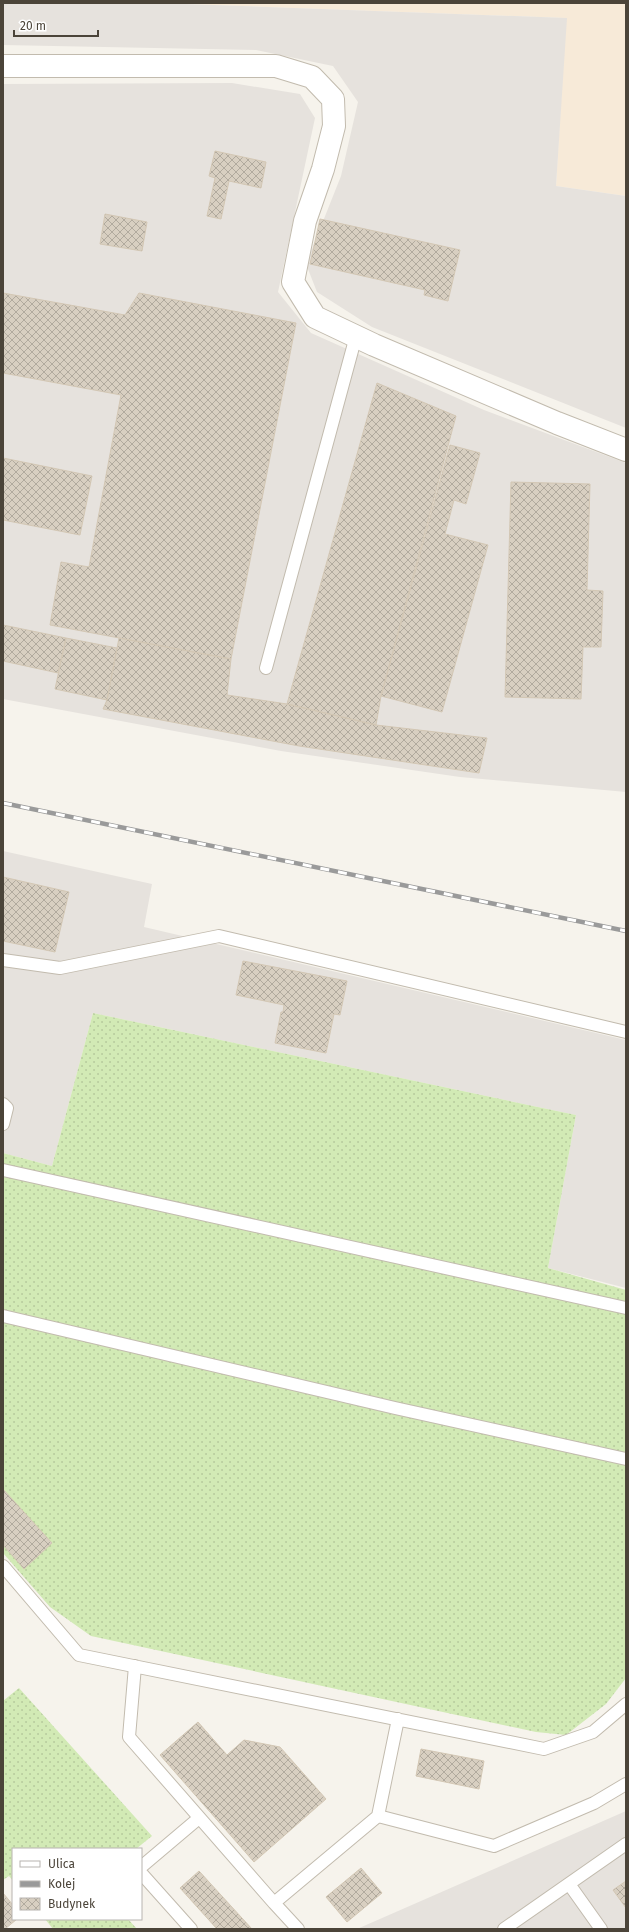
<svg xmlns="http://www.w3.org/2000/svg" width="629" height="1932" viewBox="0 0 629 1932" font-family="'Fira Sans',sans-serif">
	<defs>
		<pattern id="grass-dots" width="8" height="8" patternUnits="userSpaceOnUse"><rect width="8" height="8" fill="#d2eab5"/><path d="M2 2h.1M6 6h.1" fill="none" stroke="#b6ca9c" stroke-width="1.8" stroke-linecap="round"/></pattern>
		<pattern id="building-cross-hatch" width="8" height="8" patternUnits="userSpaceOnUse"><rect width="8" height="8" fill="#d8cfc1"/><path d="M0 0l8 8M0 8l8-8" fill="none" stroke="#b1aa9e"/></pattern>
	</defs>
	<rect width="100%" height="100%" fill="#f6f3ec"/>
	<path fill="#f7ead8" d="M158 3H626V196L556 186 566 18Z"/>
	<path fill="#e6e2dd" d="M3 3H158L567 18 556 186 626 196V428L372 327 317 292 306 264 341 176 358 102 333 66 256 50 3 45Z
		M232 83 300 94 315 118 278 292 311 333 484 410 626 463V792L460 777 281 751 3 699V84Z
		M3 851 152 884 144 927 626 1040V1288L548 1268 576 1115 93 1013 52 1166 3 1153Z
		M626 1811V1929H357Z"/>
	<path fill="url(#grass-dots)" d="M93 1013 576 1115 548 1268 626 1290V1678L606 1704 566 1735 536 1732 91 1636 50 1607 3 1553V1153L52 1166Z
		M19 1688 152 1836 136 1849H13V1881L9 1876 3 1880V1701Z
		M45 1919H128L137 1929H53Z"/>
	<path fill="url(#building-cross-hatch)" stroke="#d3c7b4" d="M215 151 266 162 261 188 229 181 221 219 207 216 215 178 209 176Z
		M105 214 147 222 142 251 100 244Z
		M320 219 460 250 448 301 424 295 425 290 310 264Z
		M3 293 125 315 139 293 296 323 231 659 50 625 61 562 89 567 121 395 3 373Z
		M377 383 456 416 381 696 376 725 287 704Z
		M450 445 480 453 466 504 454 500 445 534 488 545 442 712 381 696Z
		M3 458 92 476 80 535 3 520Z
		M511 482 590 484 587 590 603 591 601 647H583L581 699 505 697Z
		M3 625 66 638 58 673 3 661Z
		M66 638 117 648 107 700 55 689Z
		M119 638 231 659 227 695 287 704 376 725 487 738 479 773 299 746 103 709 107 700Z
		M3 877 69 892 55 952 3 941Z
		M243 961 347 981 340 1015 334 1014 326 1053 275 1043 281 1012H283L284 1005 236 995Z
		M3 1489 52 1543 24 1569 3 1545Z
		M198 1722 227 1755 244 1740 280 1747 326 1799 254 1862 160 1755Z
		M421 1749 484 1761 479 1789 416 1776Z
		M361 1868 382 1893 347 1922 326 1897Z
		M199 1871 252 1929H217L180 1888Z
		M626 1881V1908L613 1890Z
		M3 1893 13 1905V1919H17L5 1929H3Z"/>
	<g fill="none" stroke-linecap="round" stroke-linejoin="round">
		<defs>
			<path id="service" d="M266 668 356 336
				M3 960 60 968 219 936 626 1032
				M3 1104 7 1108 3 1124
				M3 1170 626 1308
				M3 1316 395 1408 626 1459
				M3 1566 79 1655 544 1749 593 1732 626 1704
				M135 1666 129 1737 274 1903 378 1816 398 1719
				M378 1816 494 1846 594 1803 626 1784
				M141 1867 199 1818
				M141 1873 191 1929
				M569 1884 601 1929
				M274 1903 298 1929
				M504 1929 626 1844"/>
			<path id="minor" d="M3 66H276L312 77 333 99 334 126 323 169 305 221 293 282 315 317 374 345 557 423 626 450"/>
		</defs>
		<use href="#service" stroke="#c2bbae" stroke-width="14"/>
		<use href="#minor" stroke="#c2bbae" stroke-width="24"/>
		<use href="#service" stroke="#fff" stroke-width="12"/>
		<use href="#minor" stroke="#fff" stroke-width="22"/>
		<defs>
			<path id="rail" d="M3 803 626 931"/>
		</defs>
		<use href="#rail" stroke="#9a9a9a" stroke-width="4.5"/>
		<use href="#rail" stroke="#fff" stroke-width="3" stroke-dasharray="9" stroke-linecap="butt"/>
	</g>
	<rect width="629" height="1932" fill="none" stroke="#4b4439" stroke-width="8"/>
	<rect x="12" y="1848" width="130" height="72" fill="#ffffff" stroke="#b7b4b0"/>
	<rect x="20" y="1861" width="20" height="6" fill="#ffffff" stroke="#b7b4b0"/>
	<text x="48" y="1868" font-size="12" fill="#4b4439">Ulica</text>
	<rect x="20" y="1881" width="20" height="6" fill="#9a9a9a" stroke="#b7b4b0"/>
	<text x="48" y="1888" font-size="12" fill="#4b4439">Kolej</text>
	<rect x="20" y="1898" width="20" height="12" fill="url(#building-cross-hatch)" stroke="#b7b4b0"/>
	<text x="48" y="1908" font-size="12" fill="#4b4439">Budynek</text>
	<path d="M14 30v6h84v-6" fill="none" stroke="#4b4439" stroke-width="2"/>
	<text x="20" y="30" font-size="12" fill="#4b4439" stroke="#ffffff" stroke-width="3" paint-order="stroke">20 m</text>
</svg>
